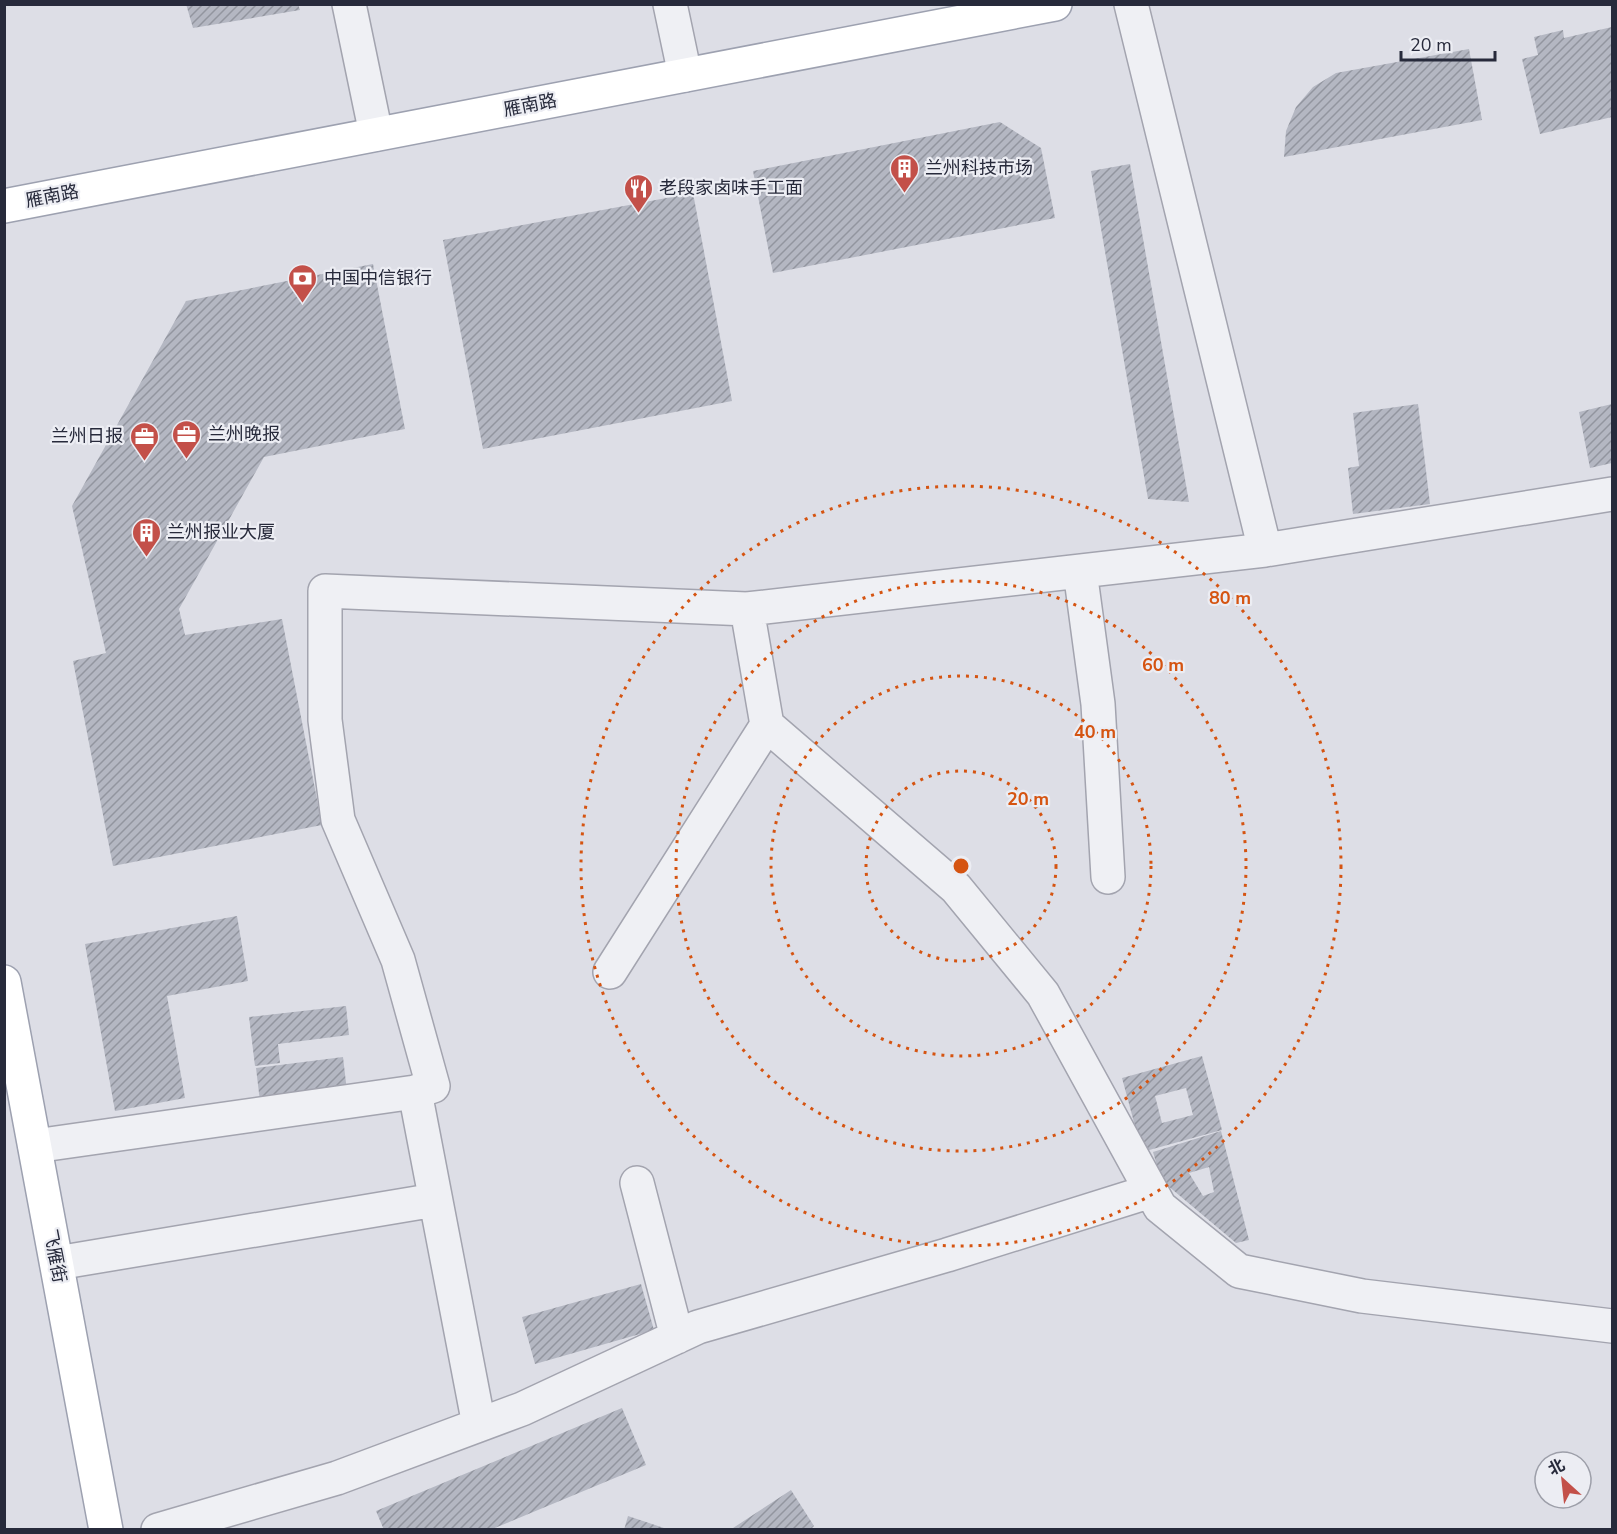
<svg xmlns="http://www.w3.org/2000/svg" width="1617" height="1534" viewBox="0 0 1617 1534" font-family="'Nunito Sans','Noto Sans SC',sans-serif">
	<defs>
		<pattern id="building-hatch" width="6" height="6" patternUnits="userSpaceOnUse" patternTransform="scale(1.5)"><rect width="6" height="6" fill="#b4b7c2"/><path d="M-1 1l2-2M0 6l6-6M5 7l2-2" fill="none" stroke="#92959f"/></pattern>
	</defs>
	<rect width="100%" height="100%" fill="#dddee6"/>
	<path fill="url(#building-hatch)" fill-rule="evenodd" d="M186 4H298L300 10 193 28Z
		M1612 27V117L1540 134 1522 59 1538 55 1534 37 1563 30 1564 38Z
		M1469 49 1482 120 1284 157 1286 131 1296 107 1313 87 1336 73Z
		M1000 122 1041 148 1055 218 773 273 753 171Z
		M1130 164 1189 502 1148 499 1091 171Z
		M693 193 732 401 483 449 443 240Z
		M373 264 405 429 264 457 179 609 185 635 282 619 322 825 113 866 73 661 106 653 72 506 186 301Z
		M1418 404 1430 504 1353 514 1348 468 1359 466 1353 413Z
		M1612 404V463L1590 468 1579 412Z
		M237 916 248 981 167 996 185 1098 115 1111 85 944Z
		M346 1006 349 1035 278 1044 280 1063 255 1066 249 1017Z
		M1202 1056 1222 1130 1142 1152 1122 1078ZM1186 1088 1193 1115 1162 1123 1155 1096Z
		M343 1057 348 1100 261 1110 256 1068Z
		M1221 1131 1249 1240 1236 1243 1161 1180 1153 1152ZM1209 1167 1214 1192 1203 1196 1189 1173Z
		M641 1284 654 1330 535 1364 522 1317Z
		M622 1408 646 1465 490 1530H384L376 1511Z
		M791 1490 814 1526 810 1530H730Z
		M628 1516 667 1529V1530H624Z"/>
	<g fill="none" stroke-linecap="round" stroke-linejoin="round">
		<defs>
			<path id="minor" d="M349 4 376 134
				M670 4 685 75
				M1131 4 1265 550
				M1080 571 1098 704 1108 877
				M767 725 956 888 1043 994 1160 1207 1239 1271 1362 1296 1612 1326
				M610 972 767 725 747 609
				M415 1092 479 1425
				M35 1146 415 1092 433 1086 398 960 338 820 325 720V591L747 609 1265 550 1612 494
				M637 1183 677 1337
				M57 1263 435 1200
				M158 1530 337 1478 522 1409 698 1327 947 1255 1151 1191"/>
			<path id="major" d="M4 206 1055 4
				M4 982 106 1530"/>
		</defs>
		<use href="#minor" stroke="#a3a4af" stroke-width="36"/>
		<use href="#major" stroke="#9da1b0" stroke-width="36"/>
		<use href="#minor" stroke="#eff0f4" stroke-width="33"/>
		<use href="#major" stroke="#fff" stroke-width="33"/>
	</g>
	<g fill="none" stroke="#d55411" stroke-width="3" stroke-dasharray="3 6">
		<circle cx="961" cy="866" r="95"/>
		<circle cx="961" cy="866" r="190"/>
		<circle cx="961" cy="866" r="285"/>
		<circle cx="961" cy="866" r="380"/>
	</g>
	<defs>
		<symbol id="building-pin" viewBox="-11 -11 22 30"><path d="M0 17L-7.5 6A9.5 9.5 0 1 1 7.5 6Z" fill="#c35049" stroke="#ecedf3"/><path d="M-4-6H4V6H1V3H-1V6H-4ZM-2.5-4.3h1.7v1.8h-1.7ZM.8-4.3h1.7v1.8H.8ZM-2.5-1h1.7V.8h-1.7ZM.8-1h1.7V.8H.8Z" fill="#fff"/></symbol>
		<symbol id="restaurant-pin" viewBox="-11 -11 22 30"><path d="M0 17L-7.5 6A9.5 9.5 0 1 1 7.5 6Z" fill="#c35049" stroke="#ecedf3"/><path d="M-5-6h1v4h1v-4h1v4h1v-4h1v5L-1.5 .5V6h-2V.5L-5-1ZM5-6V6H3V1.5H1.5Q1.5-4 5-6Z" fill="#fff"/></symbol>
		<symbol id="bank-pin" viewBox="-11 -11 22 30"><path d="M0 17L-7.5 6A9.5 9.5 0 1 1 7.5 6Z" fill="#c35049" stroke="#ecedf3"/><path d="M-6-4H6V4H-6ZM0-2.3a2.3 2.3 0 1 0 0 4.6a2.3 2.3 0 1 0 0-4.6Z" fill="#fff"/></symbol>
		<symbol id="office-pin" viewBox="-11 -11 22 30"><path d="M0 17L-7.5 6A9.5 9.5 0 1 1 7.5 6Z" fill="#c35049" stroke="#ecedf3"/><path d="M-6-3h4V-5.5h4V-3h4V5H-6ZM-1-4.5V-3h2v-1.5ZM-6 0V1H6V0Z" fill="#fff"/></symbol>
	</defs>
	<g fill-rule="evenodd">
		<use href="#building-pin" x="888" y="152" width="33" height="45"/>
		<use href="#restaurant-pin" x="622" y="172" width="33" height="45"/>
		<use href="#bank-pin" x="286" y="262" width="33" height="45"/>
		<use href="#office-pin" x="170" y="418" width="33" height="45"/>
		<use href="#office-pin" x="128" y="420" width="33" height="45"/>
		<use href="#building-pin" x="130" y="516" width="33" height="45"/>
	</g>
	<g text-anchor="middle" stroke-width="4.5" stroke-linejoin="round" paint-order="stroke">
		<g font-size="18" fill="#272a3b" stroke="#ecedf3">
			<text transform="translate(530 105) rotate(-11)" y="6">雁南路</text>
			<text transform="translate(52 196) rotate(-11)" y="6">雁南路</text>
			<text transform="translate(55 1256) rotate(79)" y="6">飞雁街</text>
		</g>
		<g font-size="18" fill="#272a3b" stroke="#ecedf3" text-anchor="start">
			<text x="925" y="174">兰州科技市场</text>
			<text x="659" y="194">老段家卤味手工面</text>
			<text x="324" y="284">中国中信银行</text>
			<text x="208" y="440">兰州晚报</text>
			<text x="123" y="442" text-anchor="end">兰州日报</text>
			<text x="167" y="538">兰州报业大厦</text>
		</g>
	</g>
	<circle cx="961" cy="866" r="9" fill="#d55411" stroke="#ecedf3" stroke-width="3"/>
	<g font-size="18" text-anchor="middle" font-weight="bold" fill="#d55411" stroke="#ecedf3" stroke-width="4.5" stroke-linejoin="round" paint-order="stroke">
		<text x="1230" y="604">80 m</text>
		<text x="1163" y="671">60 m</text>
		<text x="1095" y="738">40 m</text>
		<text x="1028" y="805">20 m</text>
	</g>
	<rect width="1617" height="1534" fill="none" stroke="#272a3b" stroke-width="12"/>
	<g transform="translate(1563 1480) rotate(333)"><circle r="28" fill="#ecedf3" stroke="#9d9fa9" stroke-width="1.5"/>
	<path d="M0-4.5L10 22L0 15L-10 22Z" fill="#c35049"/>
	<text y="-9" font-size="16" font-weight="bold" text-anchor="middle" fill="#272a3b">北</text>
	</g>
	<path d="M1401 51v9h94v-9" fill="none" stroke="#272a3b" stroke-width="3"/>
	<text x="1410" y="51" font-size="18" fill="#272a3b" stroke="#ecedf3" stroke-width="4.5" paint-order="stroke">20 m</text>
</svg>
